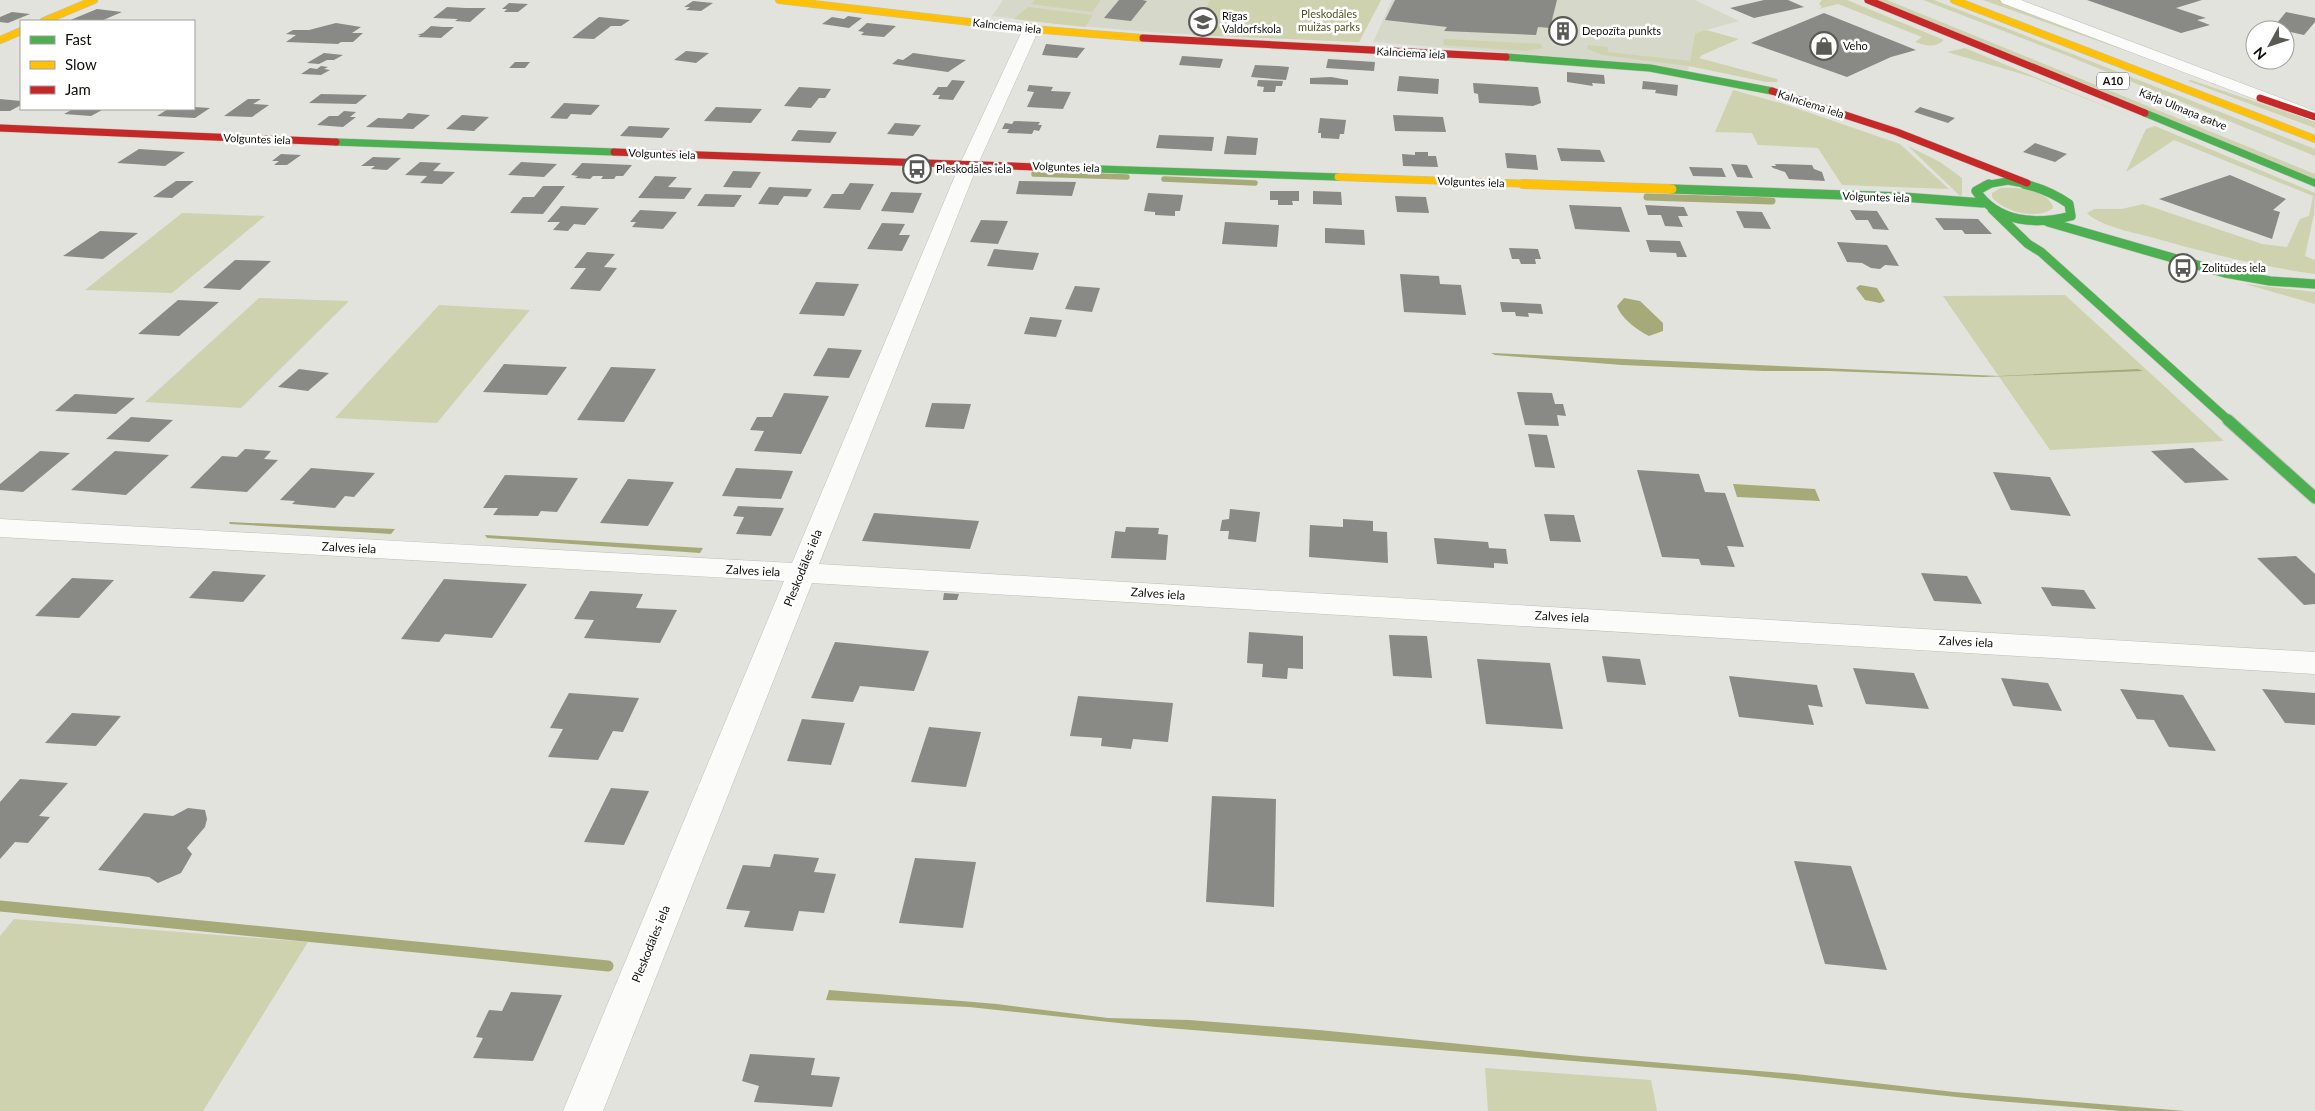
<svg xmlns="http://www.w3.org/2000/svg" width="2315" height="1111" viewBox="0 0 2315 1111" font-family="Lato,sans-serif">
	<rect width="100%" height="100%" fill="#e2e3dc"/>
	<path fill="#d6d8ca" d="M1003 0H1381L1359 42 1162 33 1057 24 992 16Z
		M1392 0H1695L1739 21 1695 33 1688 71 1651 64 1373 42Z"/>
	<path fill="#ced2af" d="M1035 0H1101L1092 12 1031 4Z
		M1210 0H1381L1359 42 1192 35Z
		M1822 0H1847L1944 40C1936 48 1926 46 1915 42L1922 37 1838 4 1818 9 1822 7 1819 4Z
		M1877 0H1887L2315 174V179Z
		M1923 0H1934L2315 149V156L2068 56Z
		M1983 0H2001L2169 66Z
		M1028 7 1093 15 1085 27 1014 19Z
		M1706 30 1739 39 1702 55 1699 58 1777 79 1778 82H1766L1689 66 1603 55 1587 49 1588 45 1608 47V52L1690 61 1695 33Z
		M1444 39 1541 44 1542 48 1527 51 1443 45Z
		M1965 48 2134 118 2032 77 1947 52Z
		M2191 80 2315 122V128L2188 81Z
		M1733 90 1784 104 1900 144 1949 189 1842 185 1818 148 1758 145 1752 133 1715 132Z
		M2155 126 2315 193 2314 214 2305 256 2315 260V274C2257 266 2203 252 2147 236 2130 232 2098 225 2087 213L2094 209H2122L2143 204 2262 244 2287 247 2300 219 2309 216 2313 196 2174 140 2126 172 2146 129Z
		M1908 146 1940 162 1962 178V195L1960 196Z
		M2001 188C2018 187 2044 189 2053 206L2052 209C2036 220 2004 212 1992 197V193Z
		M182 213 265 216 172 293 85 290Z
		M2245 284 2315 292V304Z
		M2065 295 2224 441 2050 450 1943 296Z
		M259 298 349 301 241 408 145 402Z
		M439 305 530 310 437 423 335 418Z
		M14 919 308 942 203 1111H0V936Z
		M1485 1068 1651 1080 1657 1111H1488Z"/>
	<path fill="#a6aa79" d="M1860 285 1877 288 1885 301 1880 303 1865 300 1856 288Z
		M1624 298 1640 301 1663 323V331L1649 336C1637 330 1621 318 1617 306Z
		M1491 353 1999 376 2138 369 2143 371 1983 377 1830 371H1764L1622 365 1495 355Z
		M1733 484 1815 489 1820 501 1737 497Z
		M229 522 395 529 391 534 230 524Z
		M485 535 703 548 700 553 487 538Z
		M829 990 997 1004 1108 1018 1189 1020 1319 1030 1580 1056 1796 1074 1954 1092 2185 1111H2121L1985 1100 1746 1075 1156 1027 969 1007 826 1000Z"/>
	<g fill="none" stroke-linecap="round" stroke-linejoin="round">
		<path stroke="#a6aa79" stroke-width="5.5" d="M1034 174 1127 177
			M1164 179 1255 183"/>
		<path stroke="#a6aa79" stroke-width="7" d="M1647 197 1772 201"/>
		<path stroke="#a6aa79" stroke-width="11" d="M0 906 608 966"/>
	</g>
	<path fill="#898a85" d="M1119 0H1142L1147 1 1131 21 1104 18Z
		M1395 0H1557L1550 28 1538 27 1536 35 1444 31 1447 27 1385 20Z
		M1764 0H1788L1804 7 1754 18 1730 8Z
		M2087 0H2202L2176 8 2206 18 2197 20 2210 25 2181 33Z
		M693 1 713 3 701 11 686 10 690 7H684Z
		M509 3 528 4 518 12H504L507 9H502Z
		M447 7 466 8H486L470 22 455 21 458 19 433 18Z
		M97 9 122 12 101 21H68Z
		M12 12 30 14 8 23 0 22V17Z
		M2286 12 2315 18V22L2304 35 2273 28Z
		M1824 13 1916 50 1891 57 1847 77 1751 43Z
		M848 16 862 18 849 28 822 24 832 17 844 19Z
		M599 17 630 20 621 26H611L594 39 572 38Z
		M336 23 361 27 352 33H363L353 42H341L338 44 286 42 296 35 286 34 293 30H309Z
		M867 23 896 26 884 37 861 35 864 32 858 31Z
		M431 26 443 27H454L441 38 418 37 421 35H417L423 33Z
		M1558 26 1570 27 1568 36 1555 34Z
		M1046 44 1085 48 1077 58 1042 55Z
		M686 51 709 53 696 63 674 60Z
		M324 53 343 55 334 60H327L319 64 307 63Z
		M913 53 942 57 966 60 948 72 892 64 898 59 903 60Z
		M1182 56 1223 59 1220 68 1179 65Z
		M1328 59 1375 62 1374 71 1326 68Z
		M515 62H530L525 68H509Z
		M1255 65 1278 66 1289 67 1286 80 1251 77Z
		M321 66 328 67 324 69 330 70 321 75 301 74 310 68 317 69Z
		M1567 72 1604 75 1605 84 1592 83 1593 86 1567 82Z
		M1399 76 1439 79 1438 94 1397 91Z
		M1331 77 1348 80V85L1310 84V78Z
		M952 80 965 81 953 100 938 99 940 95H932L938 87H947Z
		M1258 80 1283 81 1282 86H1276L1275 92H1263L1264 87 1257 86Z
		M1643 81 1678 85 1677 96 1655 93 1656 90 1642 89Z
		M1473 83 1538 87 1541 103 1533 106 1479 103 1478 94 1474 93Z
		M1029 85 1053 87 1051 91 1071 92 1063 109 1027 107 1034 92 1027 91Z
		M799 87 831 89 825 98H819L811 108 784 106Z
		M321 94 367 95 356 104 309 103Z
		M0 99 21 101V105L10 111H0Z
		M248 99H261L253 104 269 105 252 117 224 116Z
		M564 103 600 105 591 115 571 114 567 119 550 118Z
		M194 107 210 108 195 118 157 116 168 109H194Z
		M716 107 762 109 751 123 704 121Z
		M1920 107 1955 118 1948 123 1914 112Z
		M73 109H104L91 116 64 114Z
		M344 111 356 112 350 117H356L343 127 317 125 329 116H338Z
		M408 113 430 115 413 129 366 127 378 118 402 119Z
		M462 115 489 117 474 131 446 129Z
		M1393 115 1443 117 1446 132 1395 131Z
		M1320 118 1346 120 1344 134H1340L1339 139 1321 138V133H1318Z
		M1014 121 1040 122 1038 125H1042L1039 131 1034 130 1032 134 1007 133 1009 129H1002L1005 123 1012 124Z
		M895 123 921 125 913 136 887 134Z
		M629 126 670 128 662 138 620 136Z
		M798 130 837 132 830 143 791 141Z
		M1159 135 1214 137 1212 151 1156 148Z
		M1227 136 1258 138 1256 155 1224 154Z
		M2035 143 2067 154 2055 162 2023 152Z
		M1557 148 1600 150 1605 162 1561 161Z
		M139 149 185 152 165 166 117 163Z
		M1415 152H1428V156H1436L1438 167 1403 166 1402 154 1415 155Z
		M1505 153 1536 155 1538 170 1507 168Z
		M281 154 301 155 287 165H274L279 161H272Z
		M373 157 401 158 387 170 371 169 375 166H361Z
		M420 162 441 163 433 171 455 172 442 184 420 183 427 176 405 175Z
		M521 162 557 164 544 177 508 175Z
		M582 163 632 165 623 176H616L614 179H601L603 176H593L590 179 575 178 578 176 571 175Z
		M1731 164 1747 165 1753 178 1737 177Z
		M1775 164 1812 165 1814 169 1822 172 1825 181 1789 179 1785 172 1773 168 1771 166H1776Z
		M1689 167 1722 168 1726 177 1693 176Z
		M733 171 761 172 751 188 723 187Z
		M2230 175 2286 199 2273 210 2280 212 2272 239 2159 199Z
		M655 176 677 177 668 187 692 188 684 199 638 198Z
		M176 181H194L172 198 153 197Z
		M1019 181 1076 182 1072 196 1016 194Z
		M850 183 874 184 860 210 823 208 832 194H843Z
		M543 186H565L543 214 510 213 523 197H534Z
		M769 187 812 189 807 197 784 196 778 205 758 204Z
		M1270 191H1299V201H1292L1293 205H1278V200H1270Z
		M1313 191 1341 192 1342 205 1313 204Z
		M891 192 922 193 913 213 881 211Z
		M1148 193 1183 195 1180 211H1175V216L1155 215V212L1144 211Z
		M705 194 742 195 734 207 697 206Z
		M1395 196 1426 197 1429 213 1397 212Z
		M1569 205 1621 207 1630 232 1575 229Z
		M1645 205 1684 207 1688 216H1678L1683 227 1665 226 1661 215H1648Z
		M561 206 599 208 585 225 574 224 568 231 553 230 560 222H547Z
		M640 210 677 212 663 229 632 227 636 222H630Z
		M1850 210 1877 211 1889 230 1873 229 1868 220H1856Z
		M1736 211 1762 212 1771 229 1744 228Z
		M1935 218 1978 219 1992 234H1965L1962 230H1944Z
		M981 220 1008 221 998 244 970 242Z
		M1225 222 1279 225 1277 247 1222 244Z
		M882 223 905 224 899 235H910L902 251 867 249Z
		M1325 228 1364 230 1365 245 1325 243Z
		M100 231 138 233 103 259 63 256Z
		M1646 240 1680 241 1687 257H1677L1676 253 1650 252Z
		M1837 242 1887 245 1899 266 1885 265 1880 269 1871 268 1862 263 1847 262Z
		M1509 248 1538 249 1541 259H1535L1536 264H1521L1519 259H1512Z
		M994 249 1039 253 1033 270 987 266Z
		M587 252 615 254 604 267 617 268 600 291 570 289 586 268H574Z
		M235 260 271 261 240 290 203 288Z
		M1400 274 1439 276 1440 284 1461 285 1466 315 1404 312Z
		M816 282 859 284 844 316 799 314Z
		M1075 286 1100 288 1092 312 1065 309Z
		M178 300 219 302 179 336 138 334Z
		M1500 302 1541 304 1543 314 1528 313 1529 317 1516 316 1515 312H1502Z
		M1030 317 1062 320 1056 337 1024 334Z
		M828 348 862 350 849 378 813 376Z
		M504 364 567 367 547 395 483 392Z
		M611 367 656 369 624 422 577 420Z
		M299 369 329 373 308 391 278 387Z
		M1517 392 1552 393 1555 404H1563L1566 416 1557 415 1559 426 1525 425Z
		M784 393 829 396 801 454 754 451 764 431 750 430 757 417H772Z
		M75 394 135 398 116 414 55 411Z
		M932 403 971 404 964 429 925 427Z
		M131 417 173 420 149 442 106 439Z
		M1528 434 1547 435 1555 468 1535 467Z
		M2193 448 2229 480 2185 483 2151 451Z
		M245 449 271 451 264 459 278 460 247 492 190 488 222 456 237 457Z
		M40 451 70 453 23 492 0 490V484Z
		M115 451 169 455 126 495 71 490Z
		M311 468 375 473 354 497 345 496 335 508 292 504 295 501 280 500Z
		M736 468 793 471 781 499 722 496Z
		M1637 470 1699 474 1705 492 1725 493 1744 547 1727 546 1735 567 1701 565 1699 559 1662 557Z
		M1993 472 2050 477 2071 516 2011 510Z
		M505 475 578 478 557 512 541 511 538 516 493 515 498 508H483Z
		M628 479 674 482 648 526 600 523Z
		M738 506 784 508 771 536 736 534 744 517 733 516Z
		M1230 509 1260 512 1256 542 1228 539 1229 531H1220L1222 520 1229 519Z
		M874 513 979 521 970 549 862 541Z
		M1544 514 1574 515 1581 542 1550 541Z
		M1343 519 1373 521V531L1387 532 1388 563 1309 557 1310 525 1343 527Z
		M1126 527 1159 528 1158 534 1168 535 1166 560 1111 558 1115 531 1125 532Z
		M1434 538 1488 542 1489 548 1506 549 1508 564 1494 563V568L1437 564Z
		M2296 556 2315 574V604L2304 605 2257 558Z
		M213 571 266 575 243 602 189 598Z
		M1921 573 1967 576 1982 604 1934 601Z
		M72 578 114 580 79 618 35 616Z
		M444 579 527 584 492 638 445 634 439 642 401 639Z
		M2041 587 2084 590 2096 609 2052 606Z
		M590 591 643 594 636 608 677 610 660 643 584 638 594 620 574 619Z
		M944 593 959 594 957 600H943Z
		M1249 632 1303 636V669L1288 668 1287 679 1262 677 1263 664 1247 663Z
		M1389 635 1427 636 1432 678 1393 676Z
		M835 642 929 651 914 691 860 686 853 702 811 698Z
		M1602 656 1640 659 1646 685 1607 682Z
		M1477 659 1550 663 1563 729 1486 724Z
		M1853 668 1914 673 1929 709 1866 704Z
		M1729 676 1817 685 1823 707 1808 705 1814 725 1739 717Z
		M2001 678 2048 683 2062 711 2013 706Z
		M2120 689 2183 695 2216 751 2169 747 2154 720 2137 719Z
		M2262 689 2315 693V725L2285 723Z
		M569 693 639 698 623 732 613 731 598 760 548 757 563 729 550 728Z
		M1078 696 1173 703 1168 742 1133 739 1131 749 1101 746 1102 738 1070 736Z
		M72 713 121 716 96 746 45 743Z
		M802 719 845 723 831 765 787 761Z
		M929 727 981 732 966 787 911 782Z
		M20 779 68 783 39 816 50 817 28 843 15 842 0 859V802Z
		M611 788 649 791 624 845 584 842Z
		M1212 796 1276 799 1274 907 1206 902Z
		M188 808 205 810 207 819 205 827 187 848 192 854 181 873 158 883 149 877 98 870 144 813 173 816Z
		M774 854 819 858 814 872 836 874 824 913 799 911 793 931 744 927 750 911 726 909 743 865 770 867Z
		M915 858 976 862 963 928 899 923Z
		M1794 861 1851 866 1887 970 1825 964Z
		M511 992 562 995 533 1061 473 1058 483 1038 476 1037 489 1010 502 1011Z
		M750 1054 815 1058 811 1075 840 1077 832 1107 754 1102 759 1086 742 1081Z"/>
	<g fill="none" stroke-linecap="round" stroke-linejoin="round">
		<defs>
			<path id="street" d="M2000 0H2021L2315 111V122L2002 3Z
				M1031 24 1036 26 1039 29 978 164 819 564 2315 652V674L812 583 603 1111H563L784 581 0 537V519L792 563 960 164 1023 29 1026 26Z"/>
			<path id="fast-far2" d="M1506 57 1650 68 1772 91
				M2145 113 2315 183
				M336 142 614 152
				M1037 167 1338 177
				M1985 185 2008 181 2030 185"/>
			<path id="fast-far1" d="M1989 184 1976 191C1998 223 2036 225 2071 216L2069 204C2055 194 2041 188 2024 184
				M1672 189 1903 197 1983 203
				M1992 209 2028 244 2041 252 2229 421
				M2048 222 2225 273 2270 281 2315 284"/>
			<path id="fast" d="M2228 420 2315 498"/>
			<path id="slow-far1" d="M779 0 1031 29 1143 38
				M1954 0 2315 139
				M44 21 94 0
				M0 40 21 31
				M1338 177 1558 185"/>
			<path id="slow" d="M1523 184 1672 189"/>
			<path id="jam" d="M1868 0 2145 113
				M1143 38 1506 57
				M1772 91 1897 132 2027 183
				M2260 98 2315 117
				M0 128 336 142
				M614 152 1037 167"/>
		</defs>
		<use href="#street" stroke="#bfbfba" stroke-width="1"/>
		<use href="#fast-far2" stroke="#bfbfba" stroke-width="8"/>
		<use href="#fast-far1" stroke="#bfbfba" stroke-width="10"/>
		<use href="#fast" stroke="#bfbfba" stroke-width="13"/>
		<use href="#slow-far1" stroke="#bfbfba" stroke-width="8"/>
		<use href="#slow" stroke="#bfbfba" stroke-width="10"/>
		<use href="#jam" stroke="#bfbfba" stroke-width="8"/>
		<use href="#street" fill="#fbfbfa" fill-rule="evenodd"/>
		<use href="#fast-far2" stroke="#4caf50" stroke-width="7"/>
		<use href="#fast-far1" stroke="#4caf50" stroke-width="9"/>
		<use href="#fast" stroke="#4caf50" stroke-width="11"/>
		<use href="#slow-far1" stroke="#ffc107" stroke-width="7"/>
		<use href="#slow" stroke="#ffc107" stroke-width="9"/>
		<use href="#jam" stroke="#c62828" stroke-width="7"/>
	</g>
	<defs>
		<symbol id="school-ring" viewBox="-11 -11 22 22"><circle r="9.5" fill="#fff" stroke="#5a5a55" stroke-width="1.5"/><path d="M0-5L7-2L0 1L-7-2ZM-4 1L0 2.5L4 1V4Q0 6-4 4Z" fill="#5a5a55"/></symbol>
		<symbol id="building-ring" viewBox="-11 -11 22 22"><circle r="9.5" fill="#fff" stroke="#5a5a55" stroke-width="1.5"/><path d="M-4-6H4V6H1V3H-1V6H-4ZM-2.5-4.3h1.7v1.8h-1.7ZM.8-4.3h1.7v1.8H.8ZM-2.5-1h1.7V.8h-1.7ZM.8-1h1.7V.8H.8Z" fill="#5a5a55"/></symbol>
		<symbol id="shop-ring" viewBox="-11 -11 22 22"><circle r="9.5" fill="#fff" stroke="#5a5a55" stroke-width="1.5"/><path d="M-5-2.5h2.3a2.7 3.5 0 0 1 5.4 0H5L5.5 6h-11ZM-1.5-2.5h3a1.5 2.3 0 0 0-3 0Z" fill="#5a5a55"/></symbol>
		<symbol id="bus-ring" viewBox="-11 -11 22 22"><circle r="9.5" fill="#fff" stroke="#5a5a55" stroke-width="1.5"/><path d="M-5-6H5V4H4V6H2V4H-2V6H-4V4H-5ZM-3.5-4V0h7V-4ZM-3.5 1.2v1.5H-2V1.2ZM2 1.2v1.5H3.5V1.2Z" fill="#5a5a55"/></symbol>
	</defs>
	<g fill-rule="evenodd">
		<use href="#school-ring" x="1187" y="6" width="32" height="32"/>
		<use href="#building-ring" x="1547" y="15" width="32" height="32"/>
		<use href="#shop-ring" x="1808" y="30" width="32" height="32"/>
		<use href="#bus-ring" x="901" y="153" width="32" height="32"/>
		<use href="#bus-ring" x="2167" y="252" width="32" height="32"/>
	</g>
	<g text-anchor="middle" stroke-width="5" stroke-linejoin="round" paint-order="stroke">
		<g font-size="11" fill="#4f531f" stroke="#fff">
			<text x="1329" y="18">Pleskodāles<tspan x="1329" dy="13">muižas parks</tspan></text>
		</g>
		<g font-size="11" fill="#10100c" stroke="#fff" text-anchor="start">
			<text x="1222" y="20">Rīgas<tspan x="1222" dy="13">Valdorfskola</tspan></text>
			<text x="1582" y="35">Depozīta punkts</text>
			<text x="1843" y="50">Veho</text>
			<text x="936" y="173">Pleskodāles iela</text>
			<text x="2202" y="272">Zolitūdes iela</text>
		</g>
		<g font-size="11" fill="#10100c" stroke="#fff">
			<text transform="translate(1007 26) rotate(6)" y="4">Kalnciema iela</text>
			<text transform="translate(1411 53) rotate(3)" y="4">Kalnciema iela</text>
			<text transform="translate(1811 104) rotate(18)" y="4">Kalnciema iela</text>
			<text transform="translate(2183 109) rotate(22)" y="4">Kārļa Ulmaņa gatve</text>
			<text transform="translate(257 139) rotate(2)" y="4">Volguntes iela</text>
			<text transform="translate(662 154) rotate(2)" y="4">Volguntes iela</text>
			<text transform="translate(1066 167) rotate(2)" y="4">Volguntes iela</text>
			<text transform="translate(1471 182) rotate(2)" y="4">Volguntes iela</text>
			<text transform="translate(1876 197) rotate(2)" y="4">Volguntes iela</text>
		</g>
		<rect fill="#fff" stroke="#585855" stroke-width="1" x="2097" y="72.5" width="32" height="17" rx="4"/>
		<g font-size="11" font-weight="bold" fill="#10100c">
			<text x="2113" y="85">A10</text>
		</g>
		<g font-size="12" fill="#10100c" stroke="#fff">
			<text transform="translate(349 548) rotate(3)" y="4">Zalves iela</text>
			<text transform="translate(803 568) rotate(-68)" y="4">Pleskodāles iela</text>
			<text transform="translate(753 571) rotate(3)" y="4">Zalves iela</text>
			<text transform="translate(1158 594) rotate(4)" y="4">Zalves iela</text>
			<text transform="translate(1562 617) rotate(3)" y="4">Zalves iela</text>
			<text transform="translate(1966 642) rotate(3)" y="4">Zalves iela</text>
			<text transform="translate(651 944) rotate(-68)" y="4">Pleskodāles iela</text>
		</g>
	</g>
	<rect x="20" y="20" width="175" height="90" fill="#ffffff" stroke="#9f9f9e"/>
	<rect x="30" y="36" width="25" height="8" fill="#4caf50" stroke="#9f9f9e"/>
	<text x="65" y="45" font-size="15" fill="#10100c">Fast</text>
	<rect x="30" y="61" width="25" height="8" fill="#ffc107" stroke="#9f9f9e"/>
	<text x="65" y="70" font-size="15" fill="#10100c">Slow</text>
	<rect x="30" y="86" width="25" height="8" fill="#c62828" stroke="#9f9f9e"/>
	<text x="65" y="95" font-size="15" fill="#10100c">Jam</text>
	<g transform="translate(2270 45) rotate(230)"><circle r="24" fill="#ffffff" stroke="#9f9f9e"/>
	<path d="M0-4L9 19L0 12L-9 19Z" fill="#5a5a55"/>
	<text y="-8" font-size="14" font-weight="bold" text-anchor="middle" fill="#10100c">N</text>
	</g>
</svg>
